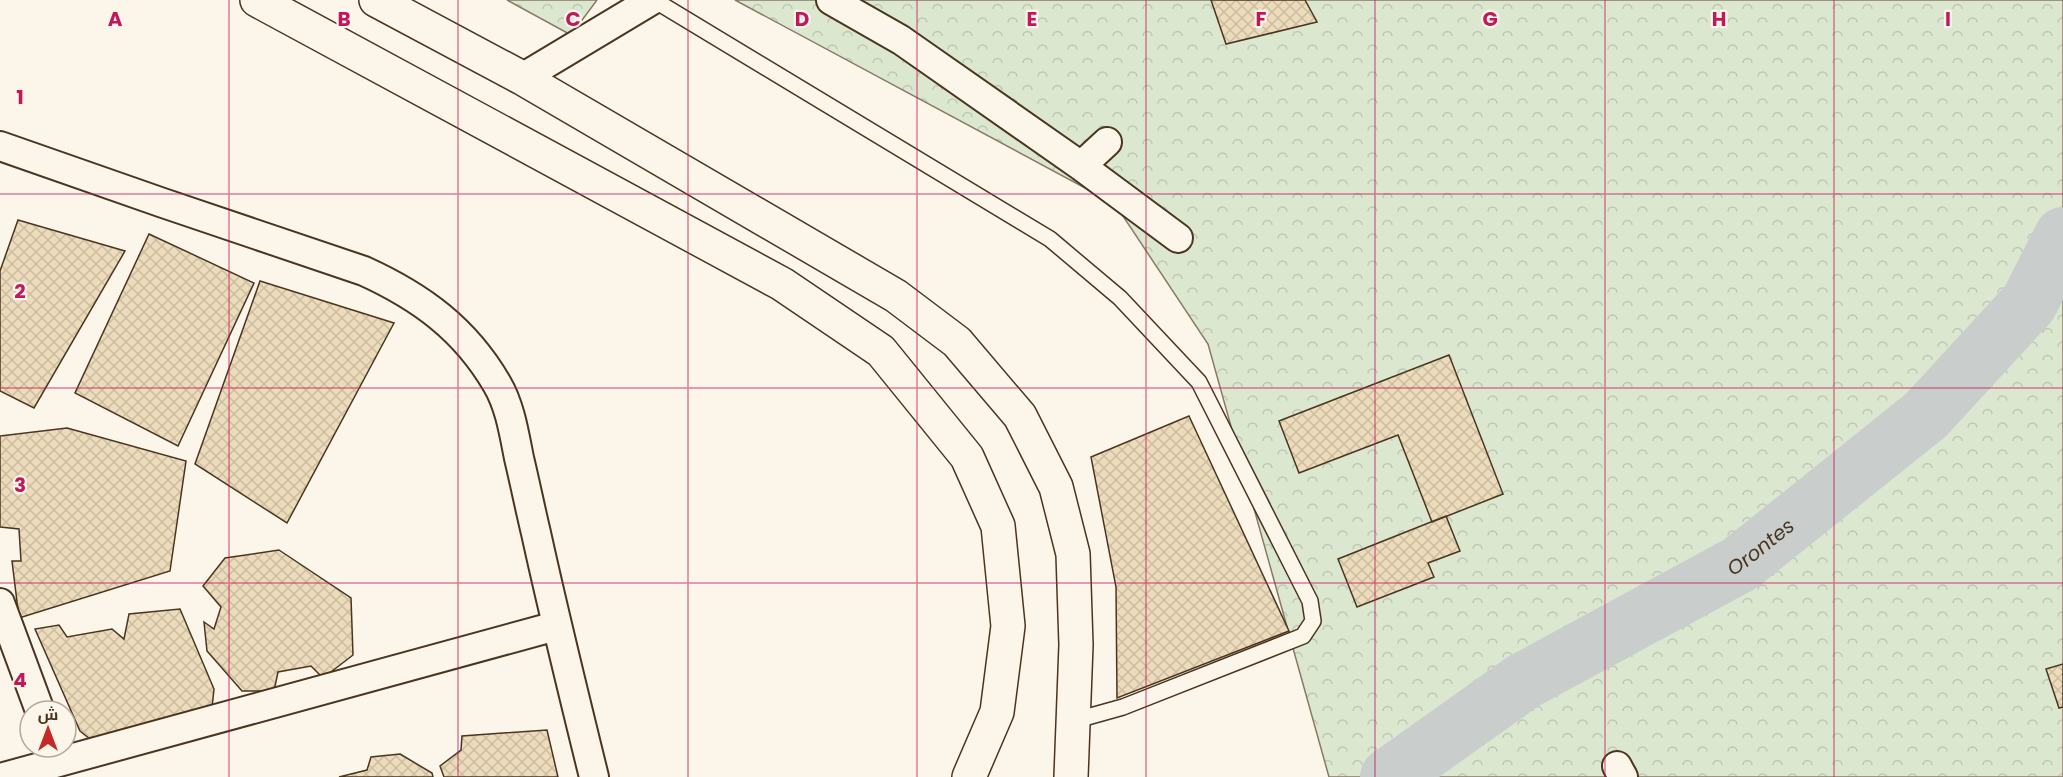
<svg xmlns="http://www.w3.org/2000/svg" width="2063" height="777" viewBox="0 0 2063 777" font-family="Poppins,Cairo,sans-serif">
	<defs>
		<pattern id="forest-crowns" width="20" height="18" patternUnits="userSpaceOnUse" patternTransform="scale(1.5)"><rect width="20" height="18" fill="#dce7d0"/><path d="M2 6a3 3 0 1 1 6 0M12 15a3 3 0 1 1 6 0" fill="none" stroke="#bec7b2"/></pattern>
		<pattern id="building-cross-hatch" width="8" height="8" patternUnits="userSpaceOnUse" patternTransform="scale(1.5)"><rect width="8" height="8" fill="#ecdcbc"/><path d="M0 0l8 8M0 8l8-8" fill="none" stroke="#ccbda1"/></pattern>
	</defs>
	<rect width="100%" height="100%" fill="#fbf6e9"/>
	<path fill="url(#forest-crowns)" stroke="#887966" stroke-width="1.5" d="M507 0H597L571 35Z
		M735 0H2063V777H1329L1208 344 1115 204Z"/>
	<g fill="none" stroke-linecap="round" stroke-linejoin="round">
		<path stroke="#c9cecd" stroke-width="58" id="s1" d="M1389 777 1524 681 1740 564 1926 415 2029 303 2063 236"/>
	</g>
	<path fill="url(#building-cross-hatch)" stroke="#4a3520" stroke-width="1.5" d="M1211 0H1305L1317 22 1226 44Z
		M18 220 125 251 34 408 0 391V271Z
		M149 234 254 283 178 446 75 393Z
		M260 281 394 323 287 523 195 464Z
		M1449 355 1503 494 1432 522 1398 435 1299 473 1279 421Z
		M1189 416 1289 631 1117 698 1116 587 1091 457Z
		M67 428 186 461 170 571 19 618 12 561H21L19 529 0 527V436Z
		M1446 516 1460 551 1428 563 1434 577 1357 607 1338 559Z
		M279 550 351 598 353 655 323 678 311 666 278 672 274 691H242L207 651 204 622 214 629 221 607 203 586 225 558Z
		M180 609 214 689 211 717 101 748 80 731 35 629 59 625 67 637 112 629 124 639 129 614Z
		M2063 664V707L2059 708 2046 669Z
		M547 730 558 777H444L440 766 461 750 462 736Z
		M400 754 432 773 433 777H339L367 770 371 757Z"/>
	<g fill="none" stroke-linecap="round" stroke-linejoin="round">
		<defs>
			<path id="lane" d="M654 0 1050 239 1120 298 1199 382 1310 601 1313 621 1303 636 1123 707 1073 721"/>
			<path id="street" d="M831 0 901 40 1081 166 1107 142
				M522 78 652 0
				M0 146 163 203 364 271C421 297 465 329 497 384 510 406 514 433 519 458 525 483 530 508 536 533 554 615 574 696 594 777
				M1081 166 1178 238
				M0 603 40 711
				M1617 766 1623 777
				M4 777 556 626"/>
			<path id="secondary" d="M257 0 782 284 881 351 967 457 998 526 1008 626 997 712 969 777
				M376 0 522 78 896 296 957 342 1020 416 1056 487 1073 554 1076 645 1071 777"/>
		</defs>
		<use href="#lane" stroke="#4a3520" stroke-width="18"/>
		<use href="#street" stroke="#4a3520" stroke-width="32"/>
		<use href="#secondary" stroke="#4a3520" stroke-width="36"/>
		<use href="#lane" stroke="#fbf6e9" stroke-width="15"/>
		<use href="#street" stroke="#fbf6e9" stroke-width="28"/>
		<use href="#secondary" stroke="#fbf6e9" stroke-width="33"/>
	</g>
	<path fill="none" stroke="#c2185b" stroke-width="1.5" stroke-opacity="0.55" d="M229 0V777M458 0V777M688 0V777M917 0V777M1146 0V777M1375 0V777M1605 0V777M1834 0V777M0 194H2063M0 388H2063M0 583H2063"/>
	<g text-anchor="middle" stroke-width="4.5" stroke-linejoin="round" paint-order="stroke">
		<g font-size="20" font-style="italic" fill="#4a3520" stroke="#fbf6e9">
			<text dy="7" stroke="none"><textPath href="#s1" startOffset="438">Orontes</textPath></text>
		</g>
	</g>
	<g font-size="20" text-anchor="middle" font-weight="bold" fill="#c2185b" stroke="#fbf6e9" stroke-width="4.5" stroke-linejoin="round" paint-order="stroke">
		<text x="115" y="26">A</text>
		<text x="344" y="26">B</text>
		<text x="573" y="26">C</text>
		<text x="802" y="26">D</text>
		<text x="1032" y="26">E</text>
		<text x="1261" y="26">F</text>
		<text x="1490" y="26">G</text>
		<text x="1719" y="26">H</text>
		<text x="1948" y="26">I</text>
		<text x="20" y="104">1</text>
		<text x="20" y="298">2</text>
		<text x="20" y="492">3</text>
		<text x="20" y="687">4</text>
	</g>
	<g transform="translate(48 729)"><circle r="28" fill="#fbf6e9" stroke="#b4a999" stroke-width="1.5"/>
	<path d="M0-4.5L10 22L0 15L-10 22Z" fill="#c62828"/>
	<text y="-9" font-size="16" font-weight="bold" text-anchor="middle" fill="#4a3520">ش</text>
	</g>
</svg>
